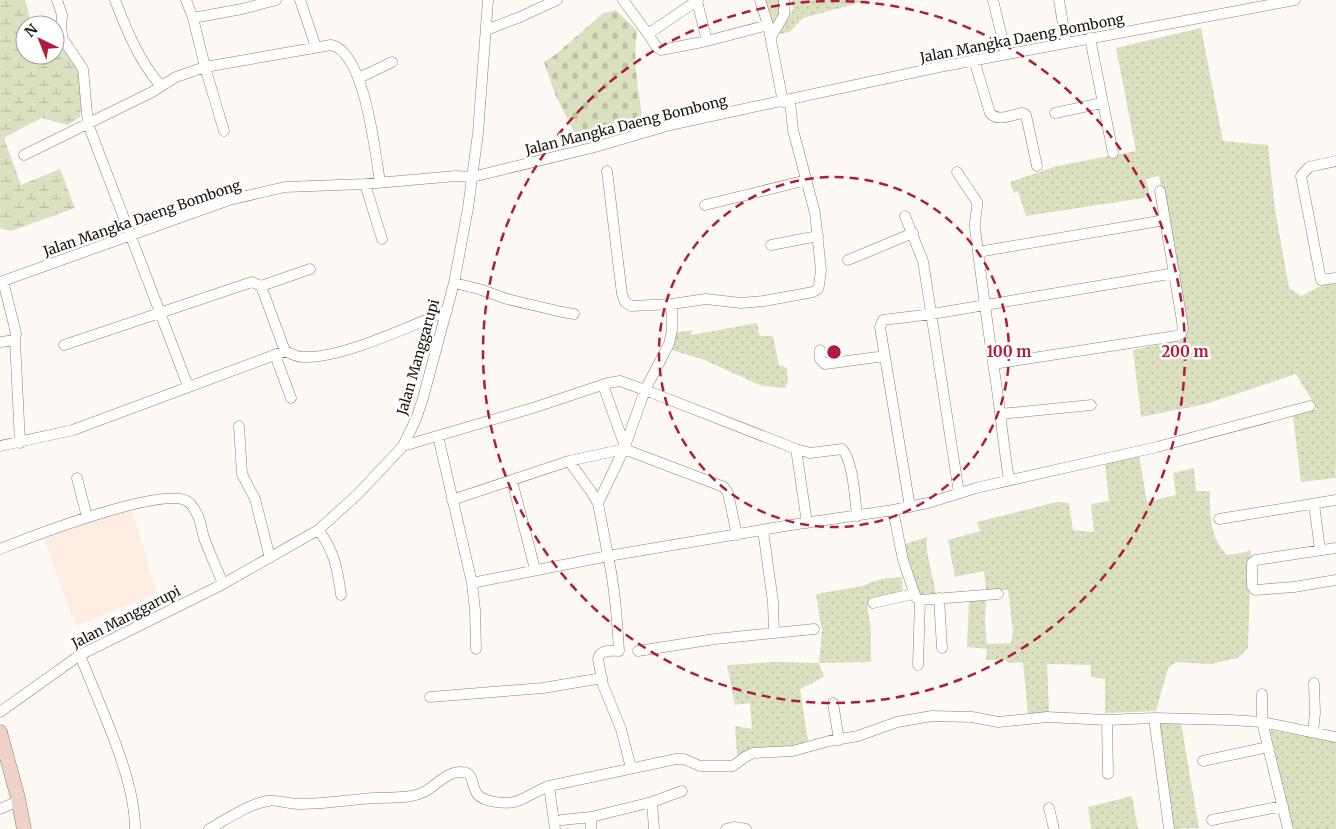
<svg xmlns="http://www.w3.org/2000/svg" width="1336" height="829" viewBox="0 0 1336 829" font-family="Merriweather,serif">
	<defs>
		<pattern id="grass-dots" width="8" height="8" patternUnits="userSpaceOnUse" patternTransform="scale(1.25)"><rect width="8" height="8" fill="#dbe0c1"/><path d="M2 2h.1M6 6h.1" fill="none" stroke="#bbbfa4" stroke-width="1.8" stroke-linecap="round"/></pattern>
		<pattern id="wetland-marsh" width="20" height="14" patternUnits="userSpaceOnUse" patternTransform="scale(1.25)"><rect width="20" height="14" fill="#dbe0c1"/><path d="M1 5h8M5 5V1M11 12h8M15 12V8" fill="none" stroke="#bbbfa4"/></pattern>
		<pattern id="cemetery-stones" width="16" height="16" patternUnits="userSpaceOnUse" patternTransform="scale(1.25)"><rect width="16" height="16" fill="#dbe0c1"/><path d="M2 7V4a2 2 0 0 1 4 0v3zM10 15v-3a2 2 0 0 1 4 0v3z" fill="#bbbfa4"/></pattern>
	</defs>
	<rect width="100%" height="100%" fill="#fef9f4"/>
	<path fill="#fdece1" d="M130 503 157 593 76 626 41 531Z"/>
	<path fill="url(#grass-dots)" d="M792 0H870L803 18 790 32 779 34 793 9Z
		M1201 28 1223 141 1268 145 1275 209 1289 288 1301 296 1323 285 1336 282V469H1335L1336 478 1301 482 1293 416 1317 409 1296 374 1206 404 1141 417 1133 350 1186 339 1170 234 1159 176 1146 179 1150 197 1026 216 1018 191 1014 193 1010 182 1057 166 1136 151 1116 48Z
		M757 323 760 336H773L779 365 787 368 788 381 785 388 762 386 702 359 671 350 674 333 692 330 691 335Z
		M1139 455 1147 502 1176 495 1173 473 1194 468 1196 491H1210C1210 514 1209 537 1227 555L1242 553 1251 550 1248 648 1238 658 1210 664 1176 662 1168 668 1156 711 1105 713V679L1091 677V665L1047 664 1049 712 1028 714 1023 662 1008 663 1006 660H986L987 649 967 647 969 601H986L985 623 987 644 1011 643 1013 632 1008 590H986L984 571 955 577 948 540 980 531 977 522 1057 502 1069 503 1073 530 1094 532 1091 504 1109 501 1105 462Z
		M927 537V551L936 594 924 595 916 592 908 564 905 544Z
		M902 577 903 597 867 606 871 628V662L819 663 824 677 800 689 808 741 792 747 737 756 735 726 752 729 750 703 735 705 727 665 774 662 819 663 822 631 816 594 862 586 881 579Z
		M1159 722 1181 723 1199 828 1173 829Z
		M1270 730 1336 742V829H1291Z
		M1132 796 1138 829H1091L1088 807Z"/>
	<path fill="url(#wetland-marsh)" d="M0 0H25L32 25H25V55H55V44L85 67 80 117 68 125 41 118 4 138 21 185 60 169 75 208 11 231 0 228Z"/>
	<path fill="url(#cemetery-stones)" d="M616 10 637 31C632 61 639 92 643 122L577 138 555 94 544 62 555 55 603 13Z"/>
	<path fill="#dbe0c1" d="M764 0H779L780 12 773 28Z"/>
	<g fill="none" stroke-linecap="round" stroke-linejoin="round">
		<defs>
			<path id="street" d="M57 0 62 15 61 28 63 39 83 69 88 124 188 386
				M115 0C127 31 139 61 161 86
				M186 0 193 18 205 67 331 45C365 52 375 152 380 182
				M300 0 316 47
				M623 0 648 34
				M698 0 648 34 656 46 661 50 707 41 768 25 783 102
				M760 0 768 25
				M993 0 1006 54
				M1059 0 1066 42
				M697 1 707 41
				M193 18 242 9 276 0
				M486 30 520 17 557 0
				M771 37 784 15V0
				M1090 38 1113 153
				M974 60 990 113C997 122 1012 115 1022 113L1026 115 1037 166
				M359 78 392 62
				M1055 113 1102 103
				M24 155 152 92 176 77 205 67 224 131
				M1336 161 1309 167 1301 176 1321 280 1336 278
				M607 171 622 294 625 302 631 306 672 304 706 299 741 303 764 301 813 292 818 289 819 285 821 270 815 213 793 130 790 101
				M957 172 977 202C978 209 974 220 975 228 981 276 987 322 994 369 1000 406 1003 443 1009 480
				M365 184 382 239
				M1160 191 1165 220
				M705 205 807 180
				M905 216 923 261 959 493
				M771 245 818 236
				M978 252 1165 220 1181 315 1183 329 1181 334 1176 336 993 364
				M848 260 913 233
				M3 281 16 333 15 340 20 443
				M0 282 229 200 285 187 365 184 456 176 472 177 595 147 670 125 939 67 1295 0
				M454 283 479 289 507 299 562 312 574 314
				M261 286 310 269
				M0 342 15 340
				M64 345 252 282 261 286 285 351
				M820 350V359L825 364 885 356
				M275 355 291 398
				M603 385 624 444
				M1000 414 1091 405
				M239 426 242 474 255 499 270 558
				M438 436 472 583 608 556 598 503
				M0 446 73 430 285 351C291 354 297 357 303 357 341 359 410 326 447 311
				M403 446 536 407 608 383 620 381 645 390 796 449 807 523
				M796 449 810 453 842 449C853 460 855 499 857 516
				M569 461 590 490 598 503 624 449 724 487 728 493 737 535
				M77 478 87 517
				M512 481 535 569
				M452 500 569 461 624 449 645 390 669 344 672 330V304
				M1314 504 1320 550
				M910 507 880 327 883 320 932 314 1175 273
				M893 510 903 560 916 598 920 600 998 594
				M1219 519 1336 500
				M318 530C334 549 338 571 341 595
				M763 530 773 602 774 633
				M1336 548 1256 560 1252 563V586L1255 590 1294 587 1336 580
				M0 549C30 537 162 486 187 501 191 503 196 512 198 516 201 523 202 531 204 538 210 554 217 569 223 584
				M472 583 475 610 476 649
				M939 598 942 648
				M873 603 913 594
				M638 651 715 639 814 629
				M80 655C99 705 135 776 135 829
				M918 665 920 600
				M1262 694V722L1288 829
				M430 697 543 688 602 678
				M833 703 839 740
				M0 712 80 655 223 584 318 530 358 494 403 446 416 419 423 398 454 283 468 208 478 133 488 0
				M1154 718 1169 828
				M1107 720 1108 774
				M1313 732 1315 713 1314 683
				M1203 761 1268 747
				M631 768 621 729 603 685 598 659 599 656C603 649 612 651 619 651 617 619 615 588 608 556L791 525 893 510 928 503 976 488 1157 447 1310 406
				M652 802 654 829
				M1049 808 1054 829
				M0 809 18 801
				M562 820 591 817
				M1212 820 1283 806
				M209 829C227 819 247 805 267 801 277 799 287 804 298 804 323 804 348 800 373 798 388 797 405 799 419 794 434 790 444 771 462 772 475 772 471 788 478 795 485 802 504 804 514 802 526 799 537 790 549 786
				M555 829 549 786 676 759H684L700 766H733L745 757 753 753 793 751 829 741 858 736 897 722 932 716 972 717 998 722 1047 717 1107 720 1154 718 1230 720 1262 722 1336 737
				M591 829V817L652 802 682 791
				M726 829 734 827 746 829"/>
			<path id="secondary" d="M0 732 18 798 24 829"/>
		</defs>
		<use href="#street" stroke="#957f68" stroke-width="11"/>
		<use href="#secondary" stroke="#957f68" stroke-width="15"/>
		<use href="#street" stroke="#fff" stroke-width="10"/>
		<use href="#secondary" stroke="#edd2c8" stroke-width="14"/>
	</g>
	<g fill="none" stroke="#b01c3b" stroke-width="2.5" stroke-dasharray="9 6">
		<circle cx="834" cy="352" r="175"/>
		<circle cx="834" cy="352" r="351"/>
	</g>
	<g text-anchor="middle" stroke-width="5" stroke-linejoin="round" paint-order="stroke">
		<g font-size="14" fill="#1b120a" stroke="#fff">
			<text transform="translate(1022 38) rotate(-11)" y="5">Jalan Mangka Daeng Bombong</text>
			<text transform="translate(626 125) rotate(-14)" y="5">Jalan Mangka Daeng Bombong</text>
			<text transform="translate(142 218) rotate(-19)" y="5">Jalan Mangka Daeng Bombong</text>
			<text transform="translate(418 357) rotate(-74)" y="5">Jalan Manggarupi</text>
			<text transform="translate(126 617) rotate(-27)" y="5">Jalan Manggarupi</text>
		</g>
	</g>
	<circle cx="834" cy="352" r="8" fill="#b01c3b" stroke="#fff" stroke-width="2.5"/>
	<g font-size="15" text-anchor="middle" font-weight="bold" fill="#b01c3b" stroke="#fff" stroke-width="5" stroke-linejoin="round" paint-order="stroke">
		<text x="1009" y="357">100 m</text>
		<text x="1185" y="357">200 m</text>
	</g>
	<g transform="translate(40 40) rotate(317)"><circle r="24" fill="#ffffff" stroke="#a4a09d"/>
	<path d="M0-4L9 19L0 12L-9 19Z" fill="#b01c3b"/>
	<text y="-8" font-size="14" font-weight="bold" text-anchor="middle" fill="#1b120a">N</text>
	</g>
</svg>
